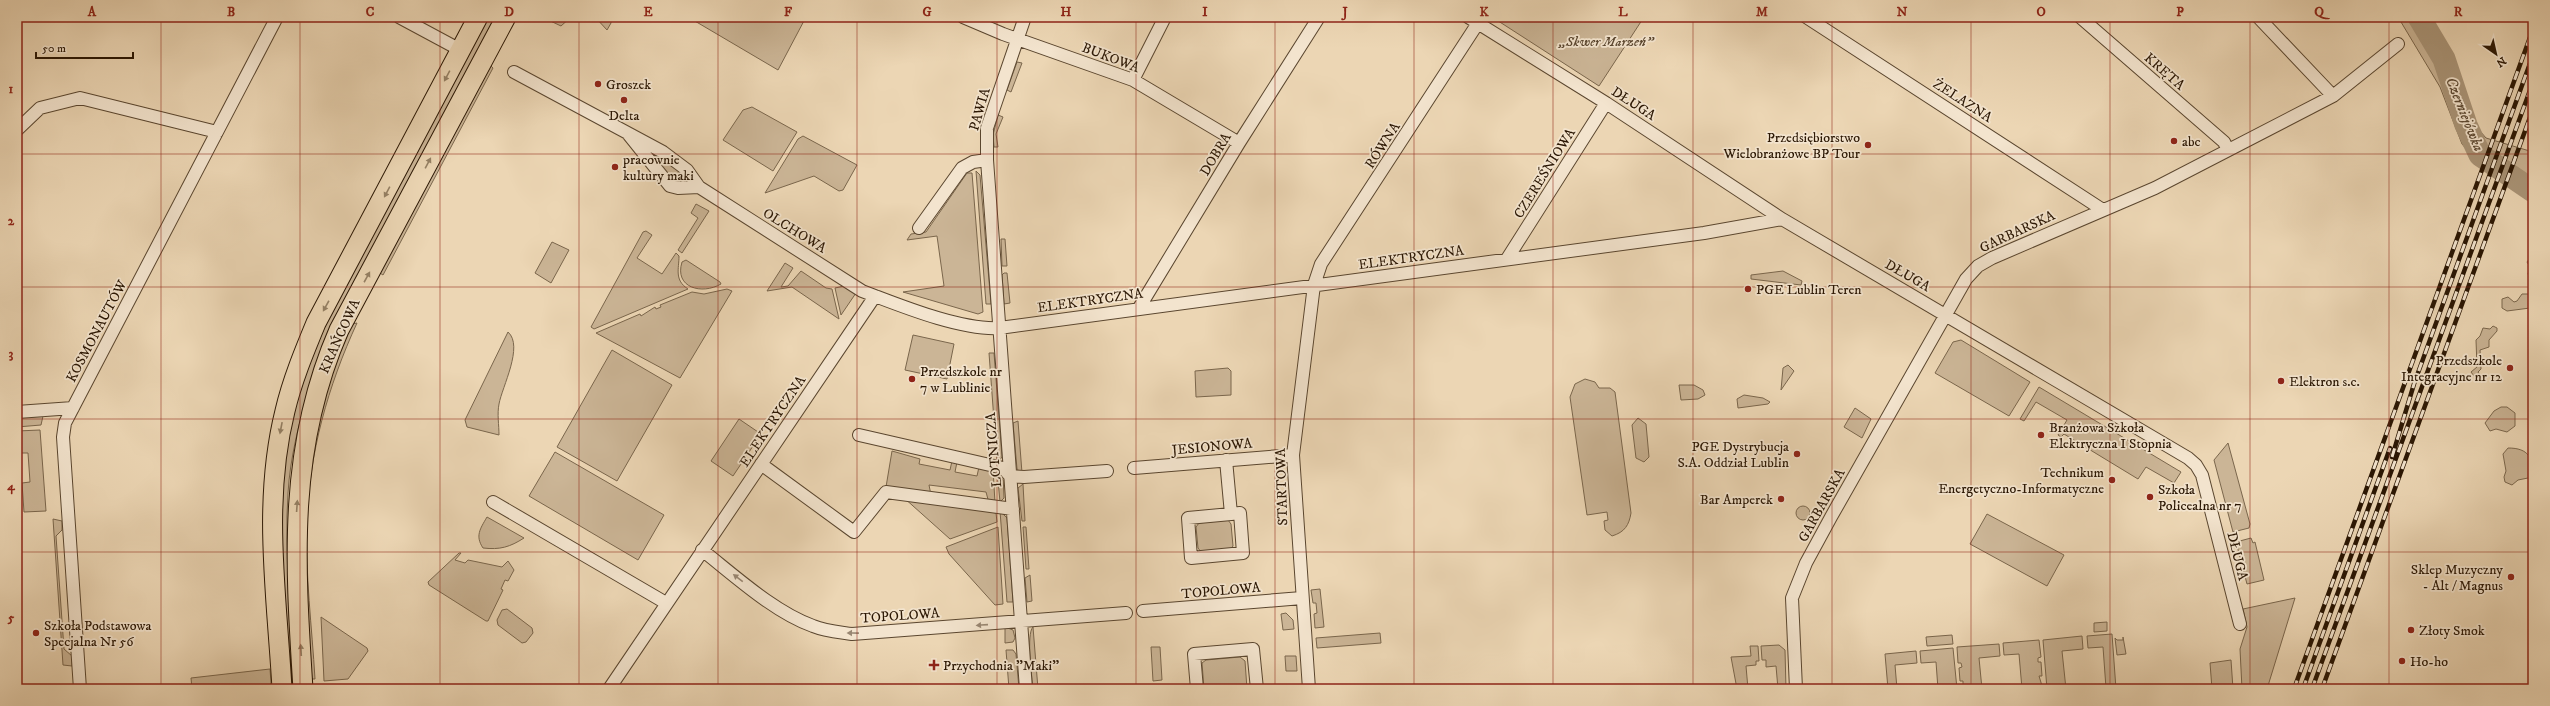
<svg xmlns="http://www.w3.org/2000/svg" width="2550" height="706" viewBox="0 0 2550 706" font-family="'IM FELL DW Pica',serif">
	<rect width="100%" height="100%" fill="#ecd6b4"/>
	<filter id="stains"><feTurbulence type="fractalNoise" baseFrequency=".005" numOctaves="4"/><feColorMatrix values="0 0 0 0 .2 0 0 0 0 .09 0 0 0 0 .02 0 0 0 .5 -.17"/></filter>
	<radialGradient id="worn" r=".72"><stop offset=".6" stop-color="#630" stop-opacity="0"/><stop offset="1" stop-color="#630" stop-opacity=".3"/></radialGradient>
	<path fill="#cbb596" stroke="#7a664c" d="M487 17H496L308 391C299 424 290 458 288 493 284 554 291 617 295 679H288C284 605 275 527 286 453 294 398 314 348 338 299Z
		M542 17H571L561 26Z
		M595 17H611V23L607 30Z
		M688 17H806L778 70Z
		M1492 17H1644L1599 86Z
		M2398 17H2429L2452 54 2474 124 2486 138 2533 152V205L2527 196 2476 160 2462 144 2440 87Z
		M1017 62 1022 63 1011 92 1007 90Z
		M490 65 493 68 383 275 380 273Z
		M752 107 797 132 773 171 723 140 743 110Z
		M998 115 1003 117 996 134 998 147H994L993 135Z
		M803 136 857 165 843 190 839 191 814 176 765 193 798 139Z
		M648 148 683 174 680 179 669 177Z
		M976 171 980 175 991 304H986Z
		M967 173H972L983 312 978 314 903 292 944 286 937 236 907 240 911 234 926 232Z
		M696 204 709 211 682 253 678 250 698 218 691 213Z
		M646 231 652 235 637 258 662 274 676 253 679 256C679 269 674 280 688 289L594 329 591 327 643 232Z
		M1001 239H1005L1007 266H1002Z
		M552 242 569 250 551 283 535 273Z
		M2533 254V281L2528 274 2530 267 2527 262Z
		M686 260 720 282 721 284C702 295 674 288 682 262Z
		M785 263 793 268 781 287 788 286 801 271 826 288 832 289 839 319 792 287 767 291Z
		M1783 271 1802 281 1801 285 1751 279V275Z
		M1004 273H1007L1010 303 1004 304 1002 275Z
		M2533 282V304L2530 308 2507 311 2502 308V299L2508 297 2514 302 2517 301 2522 294H2529V286Z
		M844 286 856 293 841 315 835 288Z
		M727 289 732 291 680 378 596 333 640 314 641 316 655 307 656 309 661 307 660 305 692 292 704 294Z
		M357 323C328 386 309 453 307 522 305 574 312 627 315 679H310L303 556 304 489 328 381 352 324Z
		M2493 326 2497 328V331L2489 340V347L2480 350 2481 369 2478 372 2481 377 2477 380 2471 372 2477 367 2476 340 2480 336 2483 328 2490 329Z
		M508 332C524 346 502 387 499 404 497 414 499 425 499 435L467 427 465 420Z
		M913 335 954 344 947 379 905 370Z
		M1961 340 2030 382 2009 416 1935 373 1953 342Z
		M612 350 672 385 617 481 557 447Z
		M989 353H994L1002 457 999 461H997Z
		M1788 365 1794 371 1781 390 1783 368Z
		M1228 368 1231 371V395L1196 397 1195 371Z
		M1585 379 1595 382 1599 388H1610L1615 392 1631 513C1629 525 1625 532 1612 536L1605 530 1604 521 1608 520 1607 512 1587 515 1570 397 1575 384Z
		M1679 385H1694L1703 390 1705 395 1698 399 1681 400Z
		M2039 387 2181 472 2174 483 2146 467 2138 479 2064 434 2061 437 2058 435 2067 420 2036 402 2024 421 2020 419Z
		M1744 395 1763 398 1770 402 1768 404 1738 408 1737 399Z
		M2501 407H2507L2515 413V426L2507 432 2496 429 2490 431 2485 423 2494 411Z
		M1855 408 1871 419 1862 438 1844 427Z
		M43 416 41 425 17 427V418Z
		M1638 418 1646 424 1649 457 1644 462 1636 458 1632 425Z
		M739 419 761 434 733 476 711 461Z
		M1018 421 1022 473 1017 469 1013 423Z
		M40 430 46 511 24 512 22 483 30 482 28 453H17V431Z
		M2228 443 2250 524 2249 528 2233 532 2214 460Z
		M2508 448C2529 448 2533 458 2533 477L2518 480 2512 485 2505 482 2504 477 2506 471 2503 454Z
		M892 451 920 459 919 464 950 470 952 461 957 462 955 472 977 476 979 467 993 469 995 503H989L986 492 929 485 931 495 886 487Z
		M555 452 664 515 638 560 529 496Z
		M997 470 1003 474 1004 498 1000 502Z
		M1023 484 1025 521H1022L1018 488Z
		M903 497 996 513 997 522 950 539Z
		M1796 513a7 7 0 1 1 14 0a7 7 0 1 1-14 0Z
		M1000 511 1007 518 1013 602H1007Z
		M1987 514 2064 555 2047 586 1970 544Z
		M487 517 524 538C510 547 500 550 483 548 475 536 480 529 487 517Z
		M53 519 62 521V530L56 536 64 649 72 656V666L63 665Z
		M1228 520 1231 524 1233 546 1230 550 1201 552 1198 548 1196 527 1199 523Z
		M998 527 1003 604 995 605 949 554 946 547Z
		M1023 527H1026L1029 569H1026Z
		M2251 538 2253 543 2255 542 2264 580 2247 584 2236 542Z
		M459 553H461L455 560 465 563 468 560 502 567 508 561 514 570 508 581 505 580 501 589 503 590 488 621H486L429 585 428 582Z
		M1030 575 1032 601 1027 602 1025 578Z
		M1320 589 1324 627 1315 628 1314 614 1317 613 1316 603H1313L1311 590Z
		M2295 598 2267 689H2242L2240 649 2247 627 2243 609Z
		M507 609 532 628 533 633 526 642 522 643 498 625 497 620 502 610Z
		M1286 613 1293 620 1294 629 1283 630 1281 614Z
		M321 617 367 648 368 651 348 679 324 681Z
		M2107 622V631L2094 632V623Z
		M1005 627 1013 630 1015 638 1013 642 1005 643Z
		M1033 627 1038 689H1033C1032 677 1026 634 1033 627Z
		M1380 633 1381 643 1317 648 1316 638Z
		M2112 634 2116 689H2094L2106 688 2103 647 2088 648 2087 636Z
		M1952 635 1953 644 1927 646 1926 637Z
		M2082 636 2083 649 2062 651 2066 689H2047L2043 640Z
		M2123 637 2126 654 2117 655 2115 638 2117 640H2123Z
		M2039 640 2041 657 2038 658V662H2041L2042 676H2039L2043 689H2022L2019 654 2004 655 2003 643Z
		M1999 644 2000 656 1979 658 1982 689H1961L1963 687V681H1960L1959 668 1962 667 1961 663H1958L1957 647Z
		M1779 645 1785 650 1786 689H1778L1776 666 1766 667V660H1762L1761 646Z
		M1750 646H1758L1759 661H1756V665L1746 666 1748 689H1737L1731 657 1751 656Z
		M1151 647H1160L1162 680 1153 681Z
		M1953 648 1957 689H1938L1936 662 1921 663 1920 651Z
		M1006 650H1013L1016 654 1019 689H1009Z
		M1916 651 1917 663 1895 665 1897 689H1888L1885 654Z
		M1285 656H1296L1297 671H1286Z
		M1240 657 1245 661 1247 689H1204L1202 663 1206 660Z
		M2231 660 2233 689H2212L2210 663Z
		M270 669 271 683 266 689H192L191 678Z"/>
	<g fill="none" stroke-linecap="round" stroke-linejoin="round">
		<path stroke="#aa9578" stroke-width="23" d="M2419 17 2444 59 2466 125 2480 155 2533 191"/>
		<defs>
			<path id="minor" d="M399 17 453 46
				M963 17 1003 34 1133 80 1239 143
				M1468 17 1606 103 1782 219 2188 458 2196 465 2202 475 2240 624
				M1806 17 2103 210
				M2080 17 2224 142 2228 150
				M2258 17 2333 96
				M514 72 663 152 687 170 699 187 862 291 875 296
				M1133 80 1165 17
				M17 130 40 108 80 98 217 132
				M629 135 670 186 678 188 699 187
				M987 160 1026 689
				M919 228 962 168 973 162 987 160V128L1025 17
				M1507 259 1606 103
				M1139 308 1239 143 1319 17
				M17 412 73 408
				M859 435 1003 468 1010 476 1024 477 1107 471
				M1226 460 1231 514 1188 518 1191 558 1243 553 1240 513 1231 514
				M761 464 854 532 886 492 1013 509
				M1134 468 1293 455
				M493 502 666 603
				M702 550C735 576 774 612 813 626 825 631 839 632 852 634L1126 613
				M1143 611 1302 598
				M80 689 63 437 65 423 277 17
				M609 689 875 296C909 309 963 330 999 328L1704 233 1782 219
				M1197 689 1194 654 1253 649 1257 689
				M1309 689 1293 455 1314 285 1321 264 1478 23
				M1796 689 1792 598 1806 563 1831 517 1966 279 1978 266 1992 258 2155 188 2333 96 2398 44"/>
			<path id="primary" d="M282 689C277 597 262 503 285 411 292 381 304 352 316 323L478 17
				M303 689C295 563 287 449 339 330L506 17"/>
		</defs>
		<use href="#minor" stroke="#5a462f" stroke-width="14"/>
		<use href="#primary" stroke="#2a1603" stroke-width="21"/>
		<use href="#minor" stroke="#f3e4ce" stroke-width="12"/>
		<use href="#primary" stroke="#ecd6b4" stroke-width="19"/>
		<defs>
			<path id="rail" d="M2392 457 2414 384 2533 55
				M2294 689 2533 29
				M2303 689 2390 448
				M2312 689 2533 82
				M2322 689 2533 109"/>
		</defs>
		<use href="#rail" stroke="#2a1603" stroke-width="4.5"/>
		<use href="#rail" stroke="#f3e4ce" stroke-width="3" stroke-dasharray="9" stroke-linecap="butt"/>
	</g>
	<defs><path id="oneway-solid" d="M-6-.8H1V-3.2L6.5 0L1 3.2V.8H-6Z"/></defs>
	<g fill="#958064">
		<use href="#oneway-solid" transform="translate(447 76) rotate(118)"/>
		<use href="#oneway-solid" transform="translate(428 163) rotate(-62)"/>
		<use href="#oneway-solid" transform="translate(387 192) rotate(118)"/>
		<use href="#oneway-solid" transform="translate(367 277) rotate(-61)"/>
		<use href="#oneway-solid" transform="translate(326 306) rotate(119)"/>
		<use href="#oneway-solid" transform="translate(281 428) rotate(101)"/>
		<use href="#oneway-solid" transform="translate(297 506) rotate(-86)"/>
		<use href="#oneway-solid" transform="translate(301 650) rotate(-93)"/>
	</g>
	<g fill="#998773">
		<use href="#oneway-solid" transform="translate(738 578) rotate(-143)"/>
		<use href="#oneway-solid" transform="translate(982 625) rotate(176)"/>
		<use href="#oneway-solid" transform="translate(853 633) rotate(-179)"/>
	</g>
	<path fill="none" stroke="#8f2418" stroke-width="1" stroke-opacity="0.55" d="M161 17V689M300 17V689M440 17V689M579 17V689M718 17V689M857 17V689M997 17V689M1136 17V689M1275 17V689M1414 17V689M1553 17V689M1693 17V689M1832 17V689M1971 17V689M2110 17V689M2250 17V689M2389 17V689M17 154H2533M17 287H2533M17 419H2533M17 552H2533"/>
	<g fill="#8f2418" stroke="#f3e4ce" stroke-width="1.5">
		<circle cx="598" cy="84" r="4"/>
		<circle cx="624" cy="100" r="4"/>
		<circle cx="2174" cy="141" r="4"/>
		<circle cx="1868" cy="145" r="4"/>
		<circle cx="615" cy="167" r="4"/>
		<circle cx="1748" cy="289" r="4"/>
		<circle cx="2510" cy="368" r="4"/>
		<circle cx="912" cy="379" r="4"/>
		<circle cx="2281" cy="381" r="4"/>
		<circle cx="2041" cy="435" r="4"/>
		<circle cx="1797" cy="454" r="4"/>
		<circle cx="2112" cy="480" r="4"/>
		<circle cx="2150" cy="497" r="4"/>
		<circle cx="1781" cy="499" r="4"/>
		<circle cx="2511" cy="577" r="4"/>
		<circle cx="2411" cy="630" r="4"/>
		<circle cx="36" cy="633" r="4"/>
		<circle cx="2402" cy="661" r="4"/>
		<path d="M932 659h4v4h4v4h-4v4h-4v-4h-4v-4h4z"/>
	</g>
	<g text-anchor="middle" stroke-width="3.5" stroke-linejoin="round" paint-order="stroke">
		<g font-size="14" font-style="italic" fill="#5a462f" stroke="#f3e4ce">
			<text x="1606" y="46">„Skwer Marzeń”</text>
		</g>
		<g font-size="14" fill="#2a1603" stroke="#f3e4ce">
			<text transform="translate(1111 57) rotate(21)" y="5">BUKOWA</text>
			<text transform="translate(2165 71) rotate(41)" y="5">KRĘTA</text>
			<text transform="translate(1963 100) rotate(33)" y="5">ŻELAZNA</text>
			<text transform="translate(1634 103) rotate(33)" y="5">DŁUGA</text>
			<text transform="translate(979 109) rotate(-74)" y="5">PAWIA</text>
			<text transform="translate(1382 145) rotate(-57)" y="5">RÓWNA</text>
			<text transform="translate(1215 154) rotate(-59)" y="5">DOBRA</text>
			<text transform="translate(1544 173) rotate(-58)" y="5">CZEREŚNIOWA</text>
			<text transform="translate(795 230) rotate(32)" y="5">OLCHOWA</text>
			<text transform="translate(2017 231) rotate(-25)" y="5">GARBARSKA</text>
			<text transform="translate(1411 257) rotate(-8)" y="5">ELEKTRYCZNA</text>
			<text transform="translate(1908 275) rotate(30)" y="5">DŁUGA</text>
			<text transform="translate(1090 300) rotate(-8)" y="5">ELEKTRYCZNA</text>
			<text transform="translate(96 331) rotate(-62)" y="5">KOSMONAUTÓW</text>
			<text transform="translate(339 336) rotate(-66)" y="5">KRAŃCOWA</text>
			<text transform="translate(772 421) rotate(-56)" y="5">ELEKTRYCZNA</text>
			<text transform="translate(1212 446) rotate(-5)" y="5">JESIONOWA</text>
			<text transform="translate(993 450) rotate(-95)" y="5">LOTNICZA</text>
			<text transform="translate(1281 487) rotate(-92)" y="5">STARTOWA</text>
			<text transform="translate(1821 505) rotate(-61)" y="5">GARBARSKA</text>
			<text transform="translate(2238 556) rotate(76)" y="5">DŁUGA</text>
			<text transform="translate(1221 590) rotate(-5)" y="5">TOPOLOWA</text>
			<text transform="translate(900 615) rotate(-4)" y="5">TOPOLOWA</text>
		</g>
		<g font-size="14" fill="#2a1603" stroke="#f3e4ce" text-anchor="start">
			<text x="606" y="89">Groszek</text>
			<text x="624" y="120" text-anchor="middle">Delta</text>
			<text x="1860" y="142" text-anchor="end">Przedsiębiorstwo<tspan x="1860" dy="16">Wielobranżowe BP Tour</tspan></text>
			<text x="2182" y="146">abc</text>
			<text x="623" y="164">pracownie<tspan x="623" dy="16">kultury maki</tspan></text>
			<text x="1756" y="294">PGE Lublin Teren</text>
			<text x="2502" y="365" text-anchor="end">Przedszkole<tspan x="2502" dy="16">Integracyjne nr 12</tspan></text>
			<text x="920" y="376">Przedszkole nr<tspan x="920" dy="16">7 w Lublinie</tspan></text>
			<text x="2289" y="386">Elektron s.c.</text>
			<text x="2049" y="432">Branżowa Szkoła<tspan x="2049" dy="16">Elektryczna I Stopnia</tspan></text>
			<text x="1789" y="451" text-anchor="end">PGE Dystrybucja<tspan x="1789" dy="16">S.A. Oddział Lublin</tspan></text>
			<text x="2104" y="477" text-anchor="end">Technikum<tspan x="2104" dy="16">Energetyczno-Informatyczne</tspan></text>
			<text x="2158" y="494">Szkoła<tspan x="2158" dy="16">Policealna nr 7</tspan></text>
			<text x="1773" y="504" text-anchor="end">Bar Amperek</text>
			<text x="2503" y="574" text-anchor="end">Sklep Muzyczny<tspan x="2503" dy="16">- Alt / Magnus</tspan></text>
			<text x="44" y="630">Szkoła Podstawowa<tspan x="44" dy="16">Specjalna Nr 56</tspan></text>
			<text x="2419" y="635">Złoty Smok</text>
			<text x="2410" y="666">Ho-ho</text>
			<text x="943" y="670">Przychodnia "Maki"</text>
		</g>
		<g font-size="15" font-style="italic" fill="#5d4932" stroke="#f3e4ce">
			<text transform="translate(2465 114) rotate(68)" y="5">Czerniejówka</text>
		</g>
	</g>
	<rect width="2550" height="706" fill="none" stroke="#ecd6b4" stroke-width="44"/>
	<g transform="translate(2496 54) rotate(146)" stroke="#f3e4ce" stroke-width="3" paint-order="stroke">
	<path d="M0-3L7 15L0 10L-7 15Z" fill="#2a1603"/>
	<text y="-6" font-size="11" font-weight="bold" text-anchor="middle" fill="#2a1603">N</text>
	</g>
	<path d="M36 52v6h97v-6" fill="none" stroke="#2a1603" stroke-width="2"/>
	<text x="42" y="52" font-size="12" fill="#2a1603" stroke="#f3e4ce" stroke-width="3" paint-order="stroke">50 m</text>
	<rect x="22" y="22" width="2506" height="662" fill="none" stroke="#8f2418" stroke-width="1.5"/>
	<g font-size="13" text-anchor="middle" font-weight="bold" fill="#8f2418">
		<text x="92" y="16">A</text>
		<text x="231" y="16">B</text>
		<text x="370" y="16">C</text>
		<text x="509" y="16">D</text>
		<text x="648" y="16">E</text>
		<text x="788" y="16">F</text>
		<text x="927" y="16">G</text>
		<text x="1066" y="16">H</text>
		<text x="1205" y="16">I</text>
		<text x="1345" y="16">J</text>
		<text x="1484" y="16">K</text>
		<text x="1623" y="16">L</text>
		<text x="1762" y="16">M</text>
		<text x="1902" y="16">N</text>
		<text x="2041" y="16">O</text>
		<text x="2180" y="16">P</text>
		<text x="2319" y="16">Q</text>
		<text x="2458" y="16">R</text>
		<text x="11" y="93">1</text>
		<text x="11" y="225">2</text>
		<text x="11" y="358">3</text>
		<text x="11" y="490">4</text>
		<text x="11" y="622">5</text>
	</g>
	<rect width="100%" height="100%" filter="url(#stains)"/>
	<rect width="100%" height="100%" fill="url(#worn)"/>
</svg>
